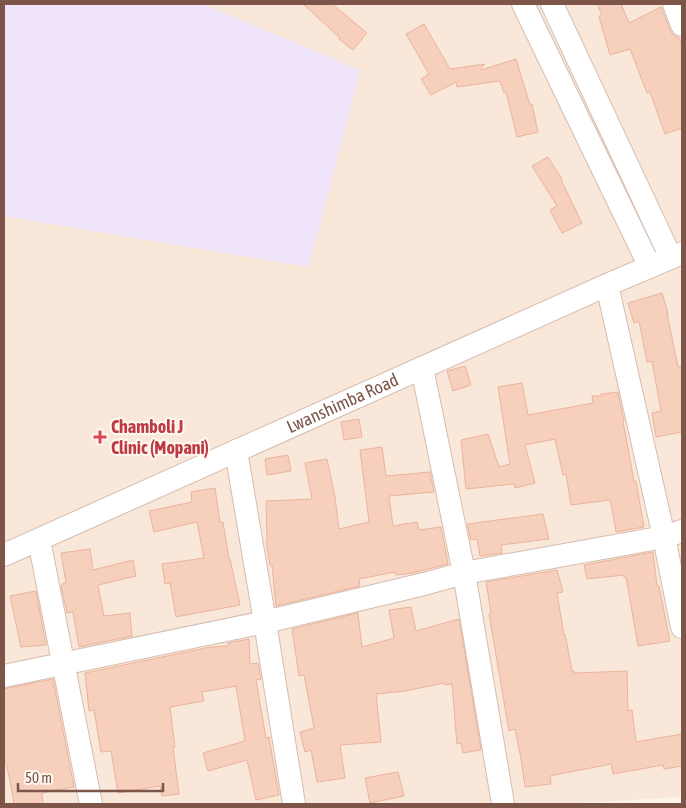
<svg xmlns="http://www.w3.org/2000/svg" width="686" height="808" viewBox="0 0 686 808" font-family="'Asap Condensed',sans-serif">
	<rect width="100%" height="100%" fill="#fef4e9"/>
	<path fill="#f9e8d9" d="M4 4H682V797L565 804H4Z"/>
	<path fill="#f1e5fb" d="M4 4H203L360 70 309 267 4 216Z"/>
	<path fill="#f7cfbd" stroke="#ebb39c" d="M303 4H332L367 33 353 50 339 39 340 38Z
		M597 4H621L629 23 661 7 670 30 673 35 679 38 682 44V128L665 134 650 92 647 93 630 49 610 55 599 17 602 15Z
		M424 24 450 69 485 64 481 68V70L516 59 530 105 532 104 538 132 517 137 506 92 504 93 500 81 457 87 456 82 431 95 421 79 429 74 406 34Z
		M548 157 562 179 561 180 582 223 562 233 550 210 557 206 532 166Z
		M662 293 668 313H667L678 367 682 366V432L656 437 652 413 661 411 652 361 647 362 639 321 634 323 628 303Z
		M465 366 471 385 453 391 447 371Z
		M522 383 528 415 593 403 592 396H601V394L618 392 624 421H623L634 481H636L644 527 616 532 612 509 610 500 571 505 566 474 563 475 555 439 525 445 535 483 515 488 514 484 466 489 461 440 488 434 499 467 510 464 498 387Z
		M359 419 362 437 344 440 341 422Z
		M382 447 386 476 430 472 434 492 389 496 393 526 417 522 419 530 441 527 448 564 413 573 396 575 395 572 359 579 360 586 276 606 272 565H270L266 541H267L266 501 312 499 305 463 327 459 335 497 339 529 369 522 360 450Z
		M288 455 291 471 267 475 265 459Z
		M215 488 220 522H223L229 559H230L240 605 176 617 170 583 165 584 162 564 204 558 197 522 154 532 149 511 192 502 191 492Z
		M543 514 549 539 501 545 502 553 482 556H480L477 539 471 540 467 524Z
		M90 549 93 570 133 560 136 576 98 585 104 616 130 613 132 636 79 647 73 612 67 613 61 586 62 584 66 583 61 553Z
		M653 552 657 586H659L670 641 638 646 626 577H624V575L587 579 584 565Z
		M557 570 563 592 557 593 564 635 565 634 572 671H574V673L627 671 628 711 632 710 636 742 682 734V766L664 769 663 765 613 774 611 764 550 776 551 784 525 787 521 759 515 729 509 731 489 614 491 613 486 582Z
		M36 591 46 645 21 647 10 596Z
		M411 607 416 631 459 619 481 750 463 753 461 743 457 744 452 684 445 685 444 683 405 691 376 694 381 742 340 745 345 778 317 782 311 750 305 752 300 732 314 728 304 675 299 676 292 629 358 613 362 647 394 638 389 610Z
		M249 639 250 664 258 663 261 679 256 680 266 738 269 737 279 795 256 800 247 760 208 771 203 753 245 741 236 686 202 692 204 701 170 707 175 747H173L179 794 162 796 160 786 118 793 111 751 101 752 94 710 89 711 85 673 210 647 228 646V643Z
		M53 679 74 787 42 793 43 804H14L9 776 6 764H4V689Z
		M398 772 404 796 370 803 365 778Z"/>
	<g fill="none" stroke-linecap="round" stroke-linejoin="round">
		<defs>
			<g id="minor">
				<path d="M523 4 650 267"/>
				<path d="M552 4 671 258"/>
				<path d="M674 4 682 25"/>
				<path d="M607 285 664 537 682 627"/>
				<path d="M422 368 464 573 503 804"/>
				<path d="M236 451 265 622 294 804"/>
				<path d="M39 540 91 804"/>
				<path id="s1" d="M4 555 607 285 682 253"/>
				<path d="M4 676 265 622 424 584 464 573 664 537 682 531"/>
			</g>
		</defs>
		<use href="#minor" stroke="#d5bcaf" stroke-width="24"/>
		<use href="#minor" stroke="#fff" stroke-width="22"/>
	</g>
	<path fill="#e0444e" stroke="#fff8f1" stroke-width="2" d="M97.5 429.5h5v5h5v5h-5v5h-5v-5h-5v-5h5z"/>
	<g text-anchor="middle" stroke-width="4" stroke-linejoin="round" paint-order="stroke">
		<g font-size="18" fill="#7d5649" stroke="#fff8f1">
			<text dy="6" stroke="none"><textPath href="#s1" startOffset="371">Lwanshimba Road</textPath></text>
		</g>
		<g font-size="18" font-weight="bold" fill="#be3a42" stroke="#fff8f1" text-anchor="start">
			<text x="111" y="433">Chamboli J<tspan x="111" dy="21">Clinic (Mopani)</tspan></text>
		</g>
	</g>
	<rect width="686" height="808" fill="none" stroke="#7d5649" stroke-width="10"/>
	<path d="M18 783v8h145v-8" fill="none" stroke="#7d5649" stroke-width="2.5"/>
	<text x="25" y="783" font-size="15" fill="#7d5649" stroke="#fff8f1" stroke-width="4" paint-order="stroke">50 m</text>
</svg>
